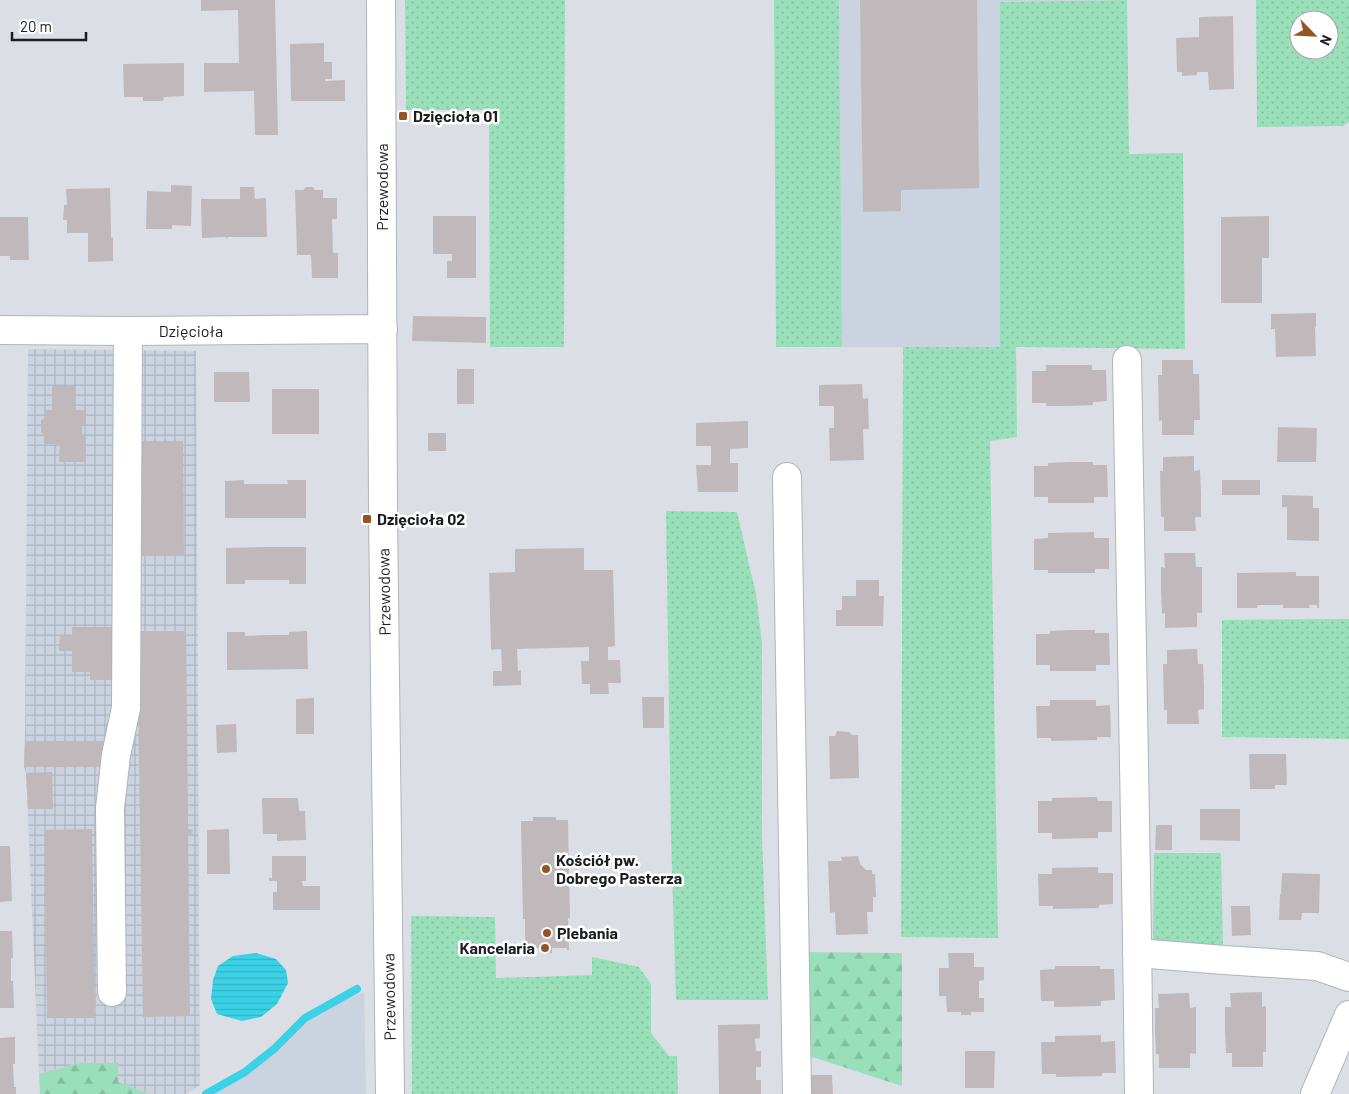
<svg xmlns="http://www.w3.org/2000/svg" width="1349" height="1094" viewBox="0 0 1349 1094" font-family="Barlow,sans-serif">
	<defs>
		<pattern id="industrial-grid" width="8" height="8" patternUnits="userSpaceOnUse" patternTransform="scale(1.25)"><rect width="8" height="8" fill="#cad3df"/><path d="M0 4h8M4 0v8" fill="none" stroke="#adb5bf"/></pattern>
		<pattern id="grass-dots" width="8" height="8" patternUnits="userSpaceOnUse" patternTransform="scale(1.25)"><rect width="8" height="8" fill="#99dfb9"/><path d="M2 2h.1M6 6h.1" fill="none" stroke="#83bf9f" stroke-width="1.8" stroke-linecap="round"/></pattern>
		<pattern id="forest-firs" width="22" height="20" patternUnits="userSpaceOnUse" patternTransform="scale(1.25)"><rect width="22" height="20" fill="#99dfb9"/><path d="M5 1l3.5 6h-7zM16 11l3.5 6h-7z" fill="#83bf9f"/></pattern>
		<pattern id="water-rules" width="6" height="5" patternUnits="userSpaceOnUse" patternTransform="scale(1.25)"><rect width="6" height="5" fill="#3bd1e6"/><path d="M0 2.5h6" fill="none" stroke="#33b3c5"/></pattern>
	</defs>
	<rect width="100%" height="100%" fill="#dbdfe5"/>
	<path fill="#cad3df" d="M839 0H1117L1000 2V347H842Z
		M364 992 366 1094H204L258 1063 319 1009Z"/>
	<path fill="url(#industrial-grid)" d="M28 349 196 351 200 1085 186 1094H150L118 1082V1064L80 1063 39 1074 26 773 24 767 25 738Z"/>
	<path fill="url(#grass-dots)" fill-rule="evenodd" d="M405 0H565L564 347H490L489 110H406Z
		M774 0H839L842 347H776Z
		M1127 0 1129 154 1183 153 1185 349 1016 347 1017 437 990 441 998 938 901 937 903 347H1000V2Z
		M1256 0H1349V122L1343 126 1257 127ZM1299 20H1329V50H1299Z
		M666 511 737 512 756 594 762 644V837L768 1000H676L671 839Z
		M1349 619V739L1222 737V620Z
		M1154 853H1221L1223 948 1153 940Z
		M411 916 495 917 496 978 592 975V957L639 967 651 984V1033L669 1056H677L678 1094H412Z"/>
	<path fill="url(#forest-firs)" d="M803 952 902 953V1086L803 1054Z
		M80 1063H118V1082L150 1094H40L39 1074Z"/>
	<path fill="url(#water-rules)" d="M256 953 276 959 286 970 288 983 277 1004 261 1017 242 1021 217 1014 211 999 213 980 218 966 233 956Z"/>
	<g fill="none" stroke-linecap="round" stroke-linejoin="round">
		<path stroke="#3bd1e6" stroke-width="8" d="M206 1094 245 1072 275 1048 305 1018 357 989"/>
	</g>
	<path fill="#c0b9bb" d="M201 0H275L278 135H255L254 91 204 92V63H239L238 10 201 11Z
		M860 0H977L979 188 901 190V211L863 212Z
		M1233 16 1234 89 1209 90 1208 72H1197V75L1182 76V72H1177L1176 38 1199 37V17Z
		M324 43V62H332V79H325V81L345 80V101H291L290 44Z
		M184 63V96L164 97 163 101H143V97H124L123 64Z
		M171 185 192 186 191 226 172 225V229H146L147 191 171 192Z
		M240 187H254L255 199 266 198 267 237H228L226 239V237L202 238 201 199H240Z
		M306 187H313L315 190H323V198H337V219H332L333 253H338V278H312L311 255H297L295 190H303Z
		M110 188 111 231V238L113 237V261L88 262V233H67V220H63L64 205H67L66 189Z
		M433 216H476V278H447V261H452V254H433Z
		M1269 216V258H1262V303H1221V217Z
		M0 217H28L29 260H10V256H0Z
		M1316 313V327H1315L1316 356 1276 357 1275 329H1271V314Z
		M413 316 486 317V343L412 341Z
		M1162 360H1193V374H1199L1200 420H1194V435H1162V420L1159 421 1158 375H1162Z
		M1046 365H1092V370H1106L1107 401 1093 402V405L1069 406H1046V403H1032V371H1046Z
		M457 369H474V404H457Z
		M214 372H249L250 402H214Z
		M862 384 863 399 868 398 869 429H863L864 460 830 461 829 428H834V406H819V385Z
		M52 386H75V410H86V425L82 424V435H86V462H59L60 444H45V436L41 432V421L45 417V410H52Z
		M272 389H319V434H272Z
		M748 421V448L730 449V463H738V492H698L696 465H711V446H696V423Z
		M1278 427 1317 428 1316 462H1277Z
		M428 433H446V451H428Z
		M137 441H183L184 555H137Z
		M1194 456V471L1200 470 1201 493V517H1195L1196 531H1164V517H1161L1160 471H1163V457Z
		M1070 462H1093V465H1107L1108 497H1094V503H1048V497H1034V466H1048V463Z
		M244 480V484H288L287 480H306V518H225V481Z
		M1222 480H1260V495H1222Z
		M1282 495 1313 496V508H1319V541L1287 540V507H1282Z
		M1094 532V538H1109V569H1095V573H1048V570H1034V539L1048 538V533Z
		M266 547H306V584H289V580H245V584H226V548Z
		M584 548V570H613L615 646 608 647V660H620L621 683H608L609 694H590V684H582L581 661H589V647L517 649 518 671 521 670V685L493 686V671H502L501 649 491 650 489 573 515 572V549Z
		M1164 553H1195L1196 567H1202V613H1197V627L1165 628V613L1162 614 1161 591V567L1165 568Z
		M1296 572V576H1319V608H1317V605H1309L1310 608H1283V605H1258L1257 608H1237V573Z
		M856 580H879V596H884L883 626H836V610H842V596H856Z
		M72 627H115L114 680H90V672H72V651H59L60 636 72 635Z
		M1072 630H1095V633H1109L1110 665H1096V671H1050V665H1036V634H1050V631Z
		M137 631H186L188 816V829L193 830 192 834H188L190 1016 143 1017Z
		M307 631 308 669 227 670V632H245V636L267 635H289V632Z
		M1197 649 1198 664H1203L1204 687V709L1198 710 1199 724H1167V710H1164L1163 664H1167V650Z
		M642 697H664V728H643Z
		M314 698V734H296V699Z
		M1050 700H1096V706L1110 705 1111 737H1097V740L1051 741V738H1037L1036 706H1050Z
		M236 724 237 752 217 753 216 725Z
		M837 731 849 732 852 735H858L859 778 830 779 829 736H835Z
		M25 741H104V767H24Z
		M1249 754H1286L1287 785H1275V789H1250Z
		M52 772 53 809H28L26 773Z
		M1097 797 1098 801H1112V832H1098V838L1052 839V833H1038V801H1052V798Z
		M262 798H298L299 811H305L306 840 277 841V834H263Z
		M1200 809H1240V841L1200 840Z
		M533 817H556V820H568L570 918H568L569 950H567V948H552V953L542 954V948L527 949V951H525V919H523L521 821H533Z
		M1156 825H1172V850H1155Z
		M92 829 95 1018H47L45 830Z
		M229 829 230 874H207V830Z
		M0 846H10L12 901 0 902Z
		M272 856H306V881H302L303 886H320V910H273V892H277V881H269V878H272Z
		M858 856 860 864 866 870H872V874H875L876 897H873V912H867L868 934 836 935 835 912 830 913 828 861H842L841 857Z
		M1098 867V873H1113V904L1099 905V908L1053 909V906H1039L1038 874H1052V868Z
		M1282 873 1320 874 1319 913H1302L1301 920H1279L1280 894H1281Z
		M1231 906H1250L1251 935 1232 936Z
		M0 931H12L13 958H11V981H13L14 1008H0Z
		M948 953H974V967H984V980L979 981V998H984V1012H971V1015H961V1012H947L946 996H939V968H949Z
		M1055 966H1100V969H1114L1115 1000 1101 1001V1006L1054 1007V1001H1041L1040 970 1055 969Z
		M1262 992V1007L1266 1006V1052H1263V1067H1232V1053H1226L1225 1030V1007H1231L1230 993Z
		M1189 993 1190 1008 1196 1007V1054L1190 1053V1068H1159V1054H1156L1155 1031V1008H1159L1158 994Z
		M760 1024V1038L755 1039 756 1051H761V1067H756V1080H761V1094H719L718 1025Z
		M1101 1035V1042L1115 1041 1116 1073H1102V1076L1056 1077V1074H1042L1041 1042H1055V1036Z
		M15 1037V1064H13L14 1087H16V1094H0V1038Z
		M965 1051H995L994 1088H965Z
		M808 1075H832L833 1094H808Z"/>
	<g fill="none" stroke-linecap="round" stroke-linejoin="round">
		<defs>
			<path id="minor" d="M381 0 383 510 390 1094
				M0 330 128 331 383 329
				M1127 360 1137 937 1139 1094
				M787 477 797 1094
				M1137 953 1224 960 1317 966 1349 977
				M112 992 110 808 116 755 126 708 128 331
				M1315 1094 1349 1015"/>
		</defs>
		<use href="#minor" stroke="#b0b4b9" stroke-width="30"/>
		<use href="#minor" stroke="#fff" stroke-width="28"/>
	</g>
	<g fill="#965422" stroke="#fff" stroke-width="2">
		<rect x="398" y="111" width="10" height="10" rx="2.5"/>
		<rect x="362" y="514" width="10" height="10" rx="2.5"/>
		<circle cx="546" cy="869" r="5"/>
		<circle cx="547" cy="933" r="5"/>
		<circle cx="545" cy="948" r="5"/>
	</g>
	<g text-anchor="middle" stroke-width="5" stroke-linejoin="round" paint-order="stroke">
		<g font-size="16" font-weight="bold" fill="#1b1d1f" stroke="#fff" text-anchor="start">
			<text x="413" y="122">Dzięcioła 01</text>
			<text x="377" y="525">Dzięcioła 02</text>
			<text x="556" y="866">Kościół pw.<tspan x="556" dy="18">Dobrego Pasterza</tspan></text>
			<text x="557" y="939">Plebania</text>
			<text x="535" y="954" text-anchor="end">Kancelaria</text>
		</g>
		<g font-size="16" fill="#1b1d1f" stroke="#fff">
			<text transform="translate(382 187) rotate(-90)" y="6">Przewodowa</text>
			<text x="191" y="337">Dzięcioła</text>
			<text transform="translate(384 592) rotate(-91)" y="6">Przewodowa</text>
			<text transform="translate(389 997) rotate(-91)" y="6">Przewodowa</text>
		</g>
	</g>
	<g transform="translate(1314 35) rotate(114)"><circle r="24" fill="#ffffff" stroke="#a4a5a5"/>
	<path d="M0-4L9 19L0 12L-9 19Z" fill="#965422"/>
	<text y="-8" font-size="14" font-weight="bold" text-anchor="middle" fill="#1b1d1f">N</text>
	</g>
	<path d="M12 32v8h74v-8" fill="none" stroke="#1b1d1f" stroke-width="2.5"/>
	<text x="20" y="32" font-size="15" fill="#1b1d1f" stroke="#ffffff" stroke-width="4" paint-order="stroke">20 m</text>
</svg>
